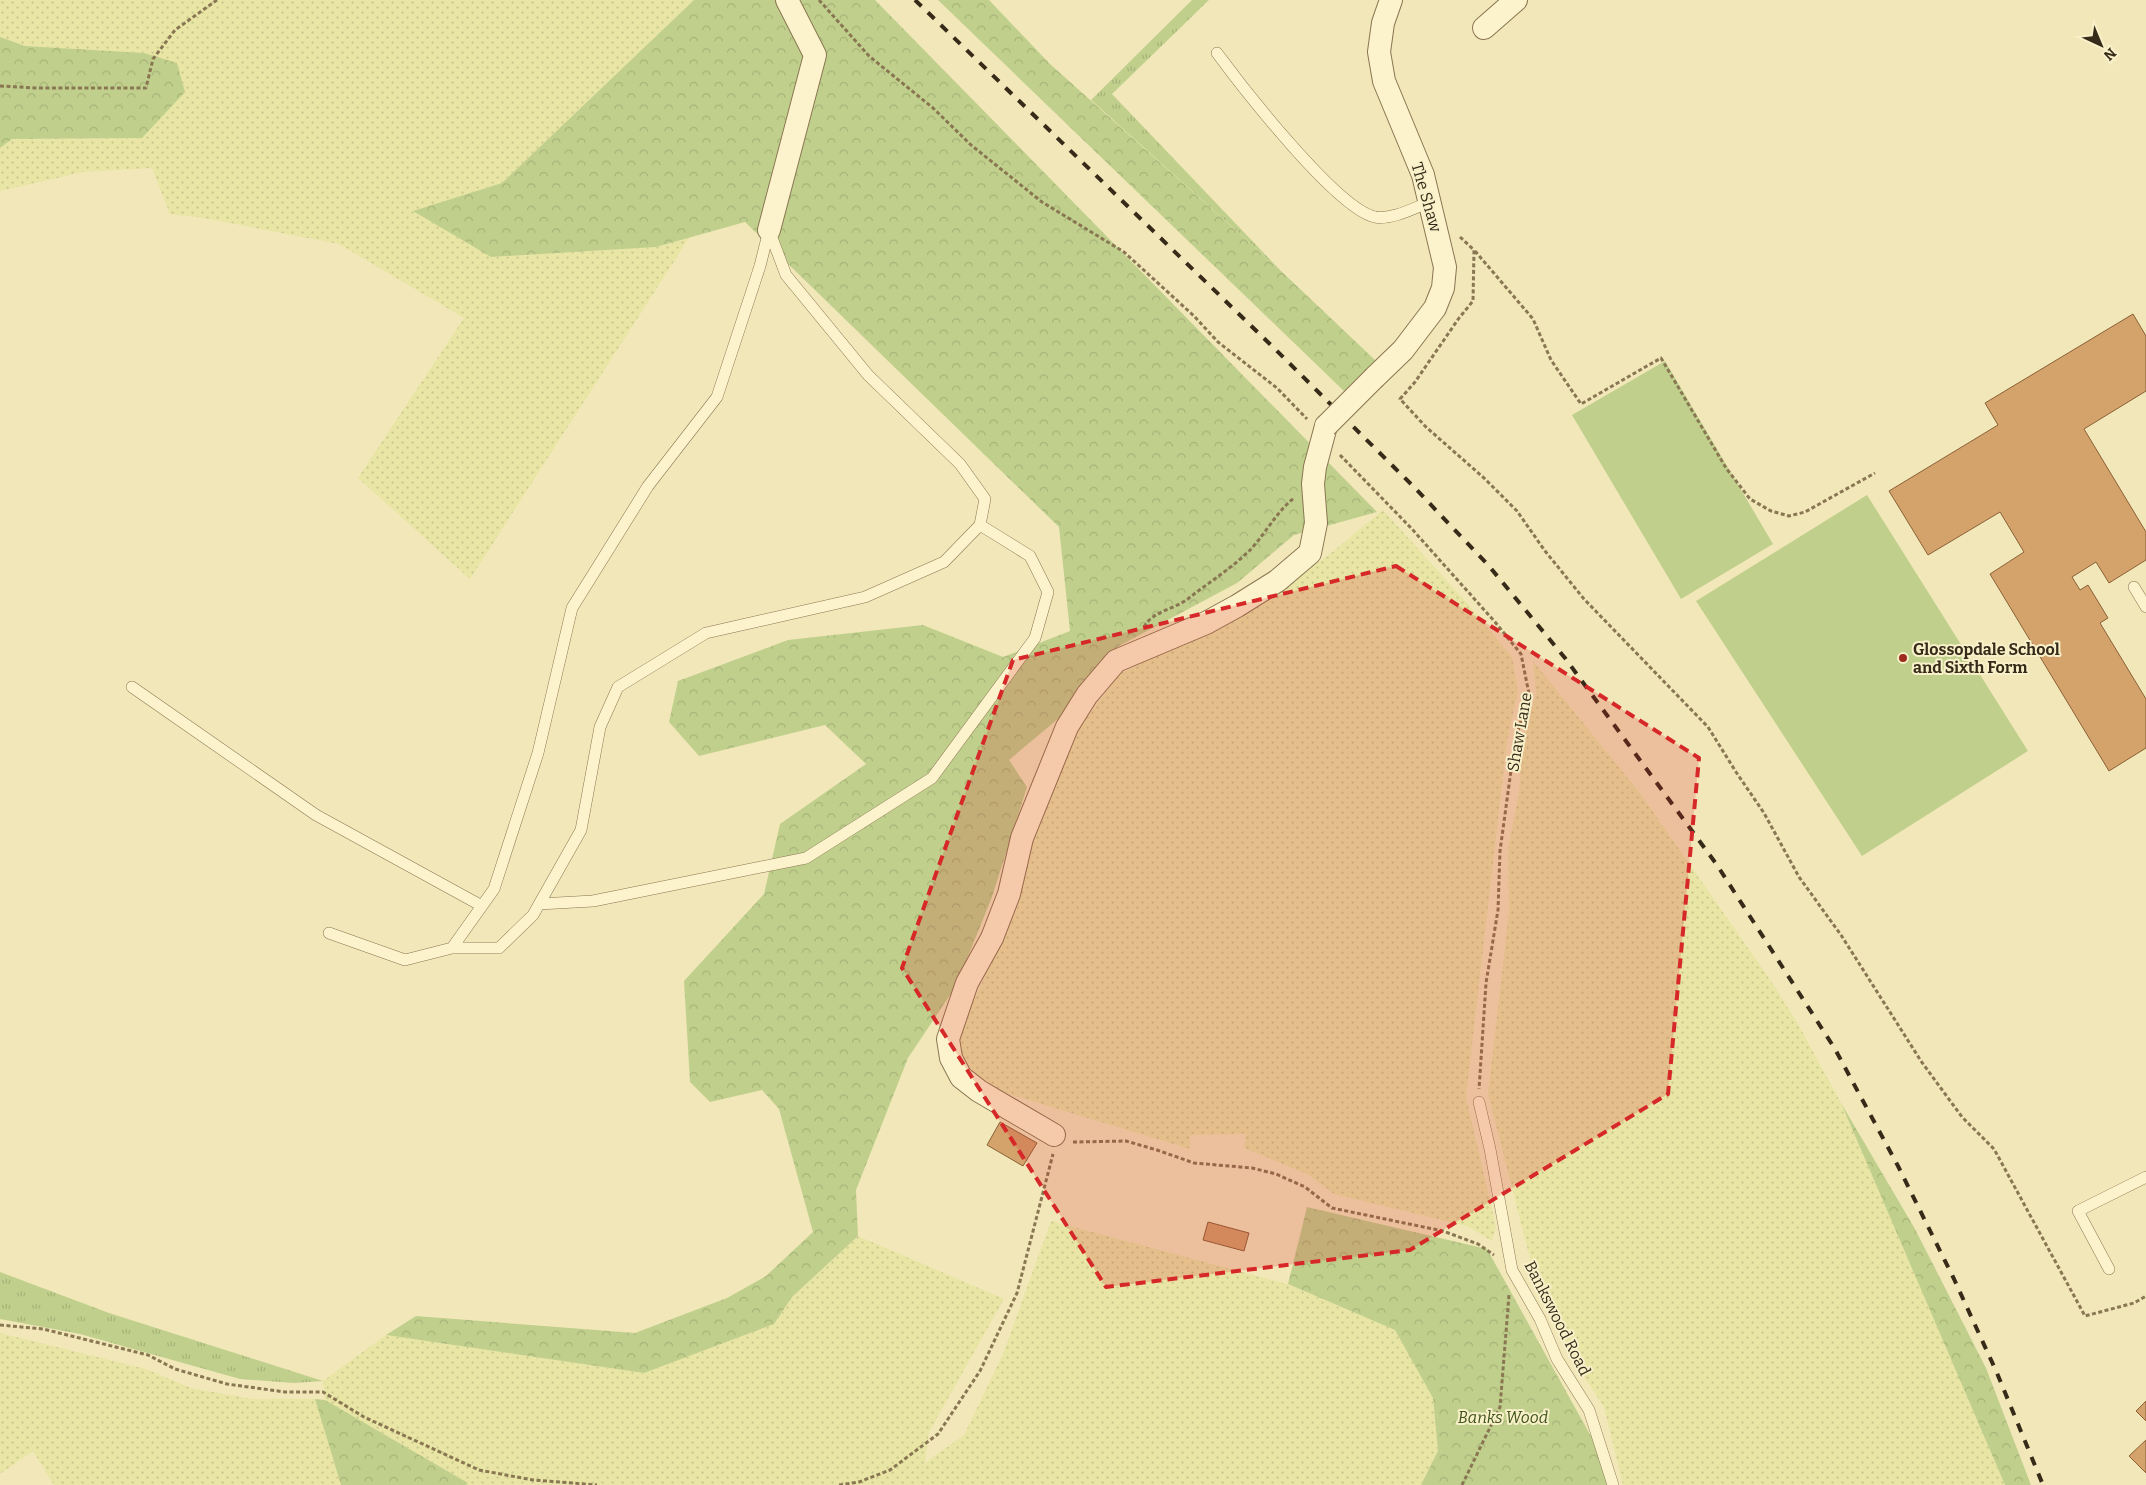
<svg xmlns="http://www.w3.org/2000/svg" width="2146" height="1485" viewBox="0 0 2146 1485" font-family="Bitter,serif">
	<defs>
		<pattern id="farmland-dots" width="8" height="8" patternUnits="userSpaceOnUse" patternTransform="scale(1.25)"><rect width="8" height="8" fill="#e8e5a5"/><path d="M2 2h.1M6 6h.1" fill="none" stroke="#c8c58d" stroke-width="1.8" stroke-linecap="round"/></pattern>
		<pattern id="grass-tufts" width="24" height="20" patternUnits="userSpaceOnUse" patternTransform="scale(1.25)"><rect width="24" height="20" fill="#c0d08c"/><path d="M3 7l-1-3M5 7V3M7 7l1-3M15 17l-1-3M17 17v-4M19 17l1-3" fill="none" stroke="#a6b378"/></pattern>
		<pattern id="forest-crowns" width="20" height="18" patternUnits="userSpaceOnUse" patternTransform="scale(1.25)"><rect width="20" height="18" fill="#c0d08c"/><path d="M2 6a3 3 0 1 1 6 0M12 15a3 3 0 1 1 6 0" fill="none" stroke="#a6b378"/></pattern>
	</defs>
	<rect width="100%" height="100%" fill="#f2e7b9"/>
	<path fill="url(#farmland-dots)" d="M0 0H694L502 183 414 211 491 257 656 247 689 238 470 579 358 478 464 318 339 244 204 218 170 214 152 168 83 172 0 191V148L12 139 141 138 144 53 25 46 0 37Z
		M1383 510 1467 603 1512 657 1518 692 1507 741 1466 1097 1496 1227 1492 1241 1467 1226 1334 1194 1307 1174 1244 1148 1246 1134 1190 1135V1149L992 1089 966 1066 956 1039 1017 908 1033 841 1075 734 1119 674 1167 650 1248 613 1330 554Z
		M1533 661 1640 793 1771 981 1798 1024 1841 1103 2005 1485H1623L1604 1407 1568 1352 1534 1274 1488 1094 1509 912 1508 848 1519 793 1522 745 1536 693Z
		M1051 1221 1287 1284 1395 1330 1433 1398 1438 1451 1421 1485H466L468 1483 325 1400 323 1381 386 1335 644 1373 774 1324 792 1297 858 1236 1004 1299 929 1432 925 1463 964 1435 1003 1354Z
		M0 1333 146 1369 191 1388 252 1399H315L341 1485H54L33 1451 0 1474Z"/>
	<path fill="url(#grass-tufts)" d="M1192 0H1209L1112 94 1280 270 1091 100Z
		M0 1272 109 1313 323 1381 294 1383 240 1379 80 1334 0 1319Z"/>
	<path fill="url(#forest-crowns)" d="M694 0H875L1377 512 1294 535 1237 583 1119 646 1059 718 1009 760 1027 787 992 897 956 986 908 1058 856 1190 858 1236 792 1297 774 1324 644 1373 386 1335 416 1316 635 1333 727 1298 766 1276 813 1232 779 1109 762 1090 710 1102 690 1082 684 981 764 894 780 824 866 764 825 725 699 756 669 722 678 681 788 640 923 625 1003 657 1070 631 1059 527 745 222 656 247 491 257 413 211 502 183Z
		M938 0H989L1050 64 1280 270 1376 361 1346 393Z
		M0 37 25 46 144 53 177 63 185 92 142 138 12 139 0 148Z
		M1841 1103 1915 1229 1986 1368 2031 1485H2005Z
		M1307 1207 1487 1249 1618 1485H1421L1438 1451 1433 1398 1395 1330 1288 1284Z
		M315 1399 325 1400 468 1483 466 1485H341Z"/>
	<path fill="#c0d08c" d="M1665 361 1773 544 1681 599 1572 415Z
		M1867 495 2028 751 1862 856 1696 601Z"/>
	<path fill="#d4a26b" stroke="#8a6136" d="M2133 314 2146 336V391L2084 429 2146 532V560L2109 583 2096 562 2072 577 2080 590 2088 585 2108 618 2100 623 2146 699V748L2109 771 1990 574 2024 552 2000 512 1928 555 1889 491 1998 425 1985 403Z
		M1000 1122 1037 1143 1023 1166 987 1145Z
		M1208 1222 1249 1233 1244 1251 1203 1240Z
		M2146 1401V1421L2136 1411Z
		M2146 1440V1473L2129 1456Z"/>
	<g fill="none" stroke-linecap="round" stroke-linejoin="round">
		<defs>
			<path id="lane" d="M1217 53C1242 87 1337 209 1375 217 1392 220 1414 208 1430 202
				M2134 587 2146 607
				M132 687 316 815 482 906
				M539 904 593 901 806 858 932 778 1035 638 1048 592 1030 556 980 525
				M329 933 405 960 452 948 494 889 538 753 572 608 648 486 717 397 760 266 769 230
				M452 948H499L533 915 581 830 600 727 618 687 706 633 865 597 944 562 980 525 985 499 960 464 868 375 786 275 769 230
				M1479 1102 1490 1149 1512 1270 1540 1319 1557 1359 1589 1410 1613 1485
				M2109 1269 2078 1211 2146 1177"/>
			<path id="street" d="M1484 28 1516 0
				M769 230 815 55 787 0
				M1375 377 1403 350 1435 308 1443 288 1445 267 1423 175 1384 81 1379 52 1383 23 1391 0
				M1054 1135 979 1091 961 1077 951 1058 948 1039 967 983 992 938 1009 894 1022 838 1067 727 1087 695 1116 661 1206 623 1237 606 1277 581 1310 553 1316 523 1313 484 1315 467 1326 426"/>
		</defs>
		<use href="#lane" stroke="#897652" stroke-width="12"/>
		<use href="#street" stroke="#897652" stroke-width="24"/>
		<path stroke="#897652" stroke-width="3" stroke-dasharray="4 2.5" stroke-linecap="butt" d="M819 0 869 56 933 108 971 145 1042 202 1124 252 1194 316 1218 342 1277 388 1307 419
			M0 86 35 88H146L153 59 175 30 217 0
			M1460 237 1474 250 1473 301 1459 318 1415 382 1400 399 1426 427 1484 478 1517 511 1545 551 1584 599 1708 727 1736 772 1764 813 1799 877 1841 935 1921 1061 1962 1117 1994 1149 2085 1316 2134 1303 2146 1296
			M1475 251 1533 319 1551 360 1581 404 1661 358 1726 468 1750 499 1771 511 1789 516 1805 512 1875 473
			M1340 455 1412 529 1495 622 1521 654 1529 694 1515 741 1500 851 1498 910 1486 983 1479 1089
			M1144 627C1152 611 1176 609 1189 598 1208 583 1229 570 1247 553 1264 537 1275 513 1294 498
			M1073 1142 1126 1141 1157 1150 1194 1163 1252 1168 1276 1174 1305 1187 1332 1208 1443 1231 1478 1244 1494 1255
			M0 1325 43 1329 148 1355 175 1369 227 1384 285 1392H323L364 1417 479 1470 533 1480 597 1485
			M839 1485 859 1482 890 1470 938 1434 980 1371 1017 1293 1053 1154
			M1462 1485 1500 1407 1509 1295"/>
		<use href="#lane" stroke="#fcf3cc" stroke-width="11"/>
		<use href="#street" stroke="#fcf3cc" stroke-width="22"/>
		<path stroke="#362a19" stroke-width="4" stroke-dasharray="9 9" stroke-linecap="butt" d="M915 0 1275 349 1414 487 1489 566 1565 658 1717 865 1835 1049 1898 1166 1954 1279 1997 1373 2043 1485"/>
		<defs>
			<path id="street-bridge" d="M1326 426 1375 377"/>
		</defs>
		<use href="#street-bridge" stroke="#897652" stroke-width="24" stroke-linecap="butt"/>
		<use href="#street-bridge" stroke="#fcf3cc" stroke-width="22"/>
	</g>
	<path fill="#d62828" fill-opacity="0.2" stroke="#d62828" stroke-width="4" stroke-dasharray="10 6" stroke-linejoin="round" d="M1396 566 1699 758 1668 1094 1410 1250 1106 1287 902 968 1013 660Z"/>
	<circle fill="#9d2a1d" stroke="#f8f0c9" stroke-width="2" cx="1903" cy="658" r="5"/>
	<g text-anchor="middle" stroke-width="4" stroke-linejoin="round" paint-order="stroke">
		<g font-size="16" fill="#362a19" stroke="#f8f0c9">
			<text transform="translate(1427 197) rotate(74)" y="6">The Shaw</text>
			<text transform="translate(1519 732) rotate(-80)" y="6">Shaw Lane</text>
			<text transform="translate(1558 1318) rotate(63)" y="6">Bankswood Road</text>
		</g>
		<g font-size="16" font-weight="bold" fill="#362a19" stroke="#f8f0c9" text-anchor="start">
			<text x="1913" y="655">Glossopdale School<tspan x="1913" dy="18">and Sixth Form</tspan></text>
		</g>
		<g font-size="16" font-style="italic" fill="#41551d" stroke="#f8f0c9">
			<text x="1503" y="1423">Banks Wood</text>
		</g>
	</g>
	<g transform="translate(2101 45) rotate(136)" stroke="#f8f0c9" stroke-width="4" paint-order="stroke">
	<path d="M0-4L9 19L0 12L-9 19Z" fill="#362a19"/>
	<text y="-8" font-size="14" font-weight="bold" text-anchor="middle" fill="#362a19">N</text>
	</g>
</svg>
